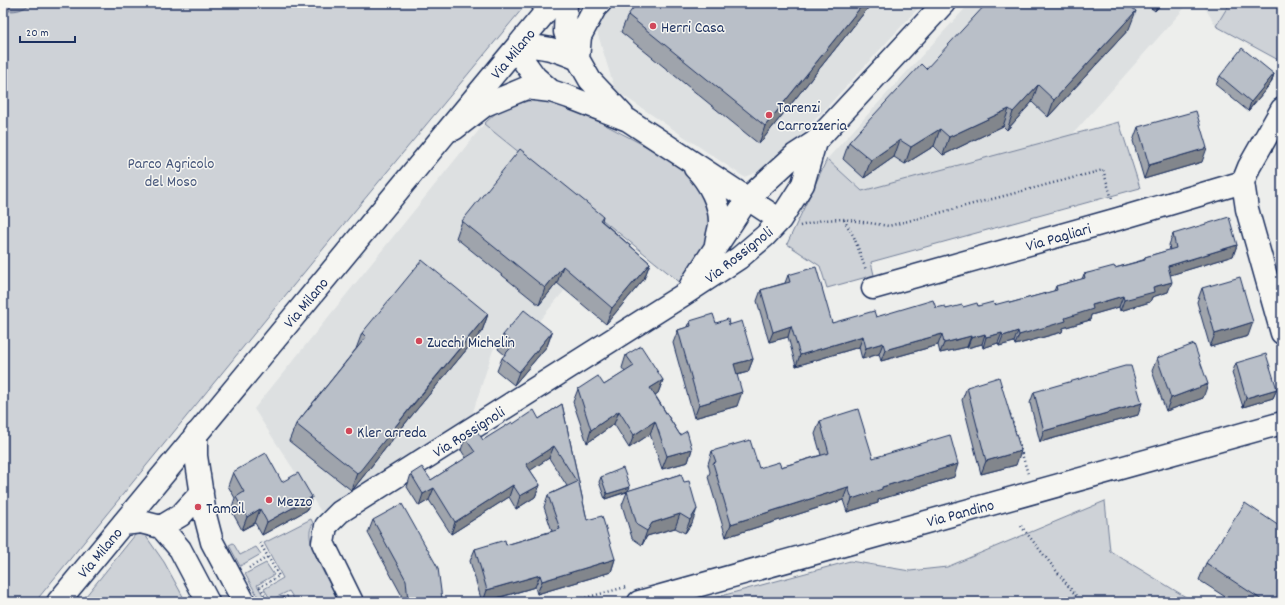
<svg xmlns="http://www.w3.org/2000/svg" width="1285" height="605" viewBox="0 0 1285 605" font-family="Dekko,sans-serif">
	<rect width="100%" height="100%" fill="#edeeec"/>
	<filter id="ink" filterUnits="userSpaceOnUse"><feTurbulence type="fractalNoise" baseFrequency=".025" numOctaves="2"/><feDisplacementMap in="SourceGraphic" scale="8" xChannelSelector="R" yChannelSelector="G"/><feConvolveMatrix kernelMatrix="1 2 1 2 8 2 1 2 1" color-interpolation-filters="sRGB"/></filter>
	<g filter="url(#ink)">
		<path fill="#dde0e1" d="M613 3H923L792 145 768 168 744 177 615 90 595 25Z
			M970 3H1189L1071 136 862 191 827 159Z
			M1202 3H1230L1216 26Z
			M484 124 615 230 539 321 526 311 493 350 471 418 322 513 254 409Z"/>
		<path fill="#ced2d7" stroke="#74809a" d="M3 3H527L324 248 35 602H3Z
			M1230 3H1282V62L1216 26Z
			M535 99 577 110 672 160 695 181 707 204 709 228 706 251 682 284 484 124 500 109Z
			M1119 122 1140 188 871 262 874 275 827 288 820 266 787 244 827 159 862 191Z
			M1105 501 1110 551 1194 602H699L850 561 910 571 947 567Z
			M311 519 313 523C312 526 310 529 310 532 308 548 331 586 339 601L337 602H296L289 591 271 600 264 589 283 578 264 543Z
			M143 532 164 562 186 602H81L135 535Z
			M233 543 240 555 256 547 261 554 240 566 229 545Z
			M266 563 274 575 257 585 267 602H261L245 574Z"/>
		<path fill="#a5acbc" stroke="#6e7a96" d="M3 3H31C23 11 13 12 3 10Z"/>
		<g fill="none" stroke-linecap="round" stroke-linejoin="round">
			<defs>
				<path id="minor" d="M566 3 565 32 578 59 590 80 623 115
					M578 59 580 36 595 8 600 3
					M551 91 535 77 525 63 519 46C544 46 555 49 578 59
					M1282 109 1249 167 1243 182 1247 209 1282 333
					M454 129 485 105 526 88 551 91 569 97 628 120 780 220
					M695 168C709 182 721 204 720 225 719 231 717 237 716 244
					M691 285 748 198 795 155 815 142 944 3
					M873 288 1118 219 1243 182
					M196 434V456L205 515 212 542 244 602
					M123 524 141 522 161 527 180 549 208 602
					M161 527 181 515 202 492
					M352 602 323 543 326 526 340 512 683 295 739 258 765 236 780 220 803 184 815 142
					M639 602 1282 423"/>
				<path id="major" d="M58 602 553 3"/>
			</defs>
			<use href="#minor" stroke="#1b2f5e" stroke-width="25"/>
			<use href="#major" stroke="#1b2f5e" stroke-width="25"/>
			<path stroke="#1b2f5e" stroke-width="2.5" stroke-dasharray="1 3" stroke-linecap="butt" d="M844 220 854 237 866 270
				M800 226 822 220 843 219 889 226 1103 170 1112 199
				M1009 411 1028 474
				M1021 526 1081 602
				M260 543 279 576 260 587 269 602
				M249 568 268 557
				M276 602 288 596 291 602
				M570 602 626 587"/>
			<use href="#minor" stroke="#f6f6f2" stroke-width="22"/>
			<use href="#major" stroke="#f6f6f2" stroke-width="22"/>
		</g>
		<path fill="#9fa4ac" stroke="#1b2f5e" d="M872 3 759 144 621 32 628 15Z
			M1145 3H1162L1155 11Z
			M1129 29 1048 117 1032 102 1007 130 1003 126 943 155 934 146 905 164 894 157 864 178 843 159 849 142 926 69Z
			M1274 74 1271 83 1248 111 1216 85 1220 76Z
			M1138 127 1202 162 1144 179 1133 141Z
			M603 216 602 221 650 263 644 279 606 324 557 283 539 305 456 238 462 221Z
			M1173 234 1237 245 1233 256 1170 275 1168 292 1152 297 1150 302 1120 311 1119 307 1091 315 1090 320 1063 328 1062 332 1015 345 1014 342 999 346 998 343 983 348 982 344 967 348V347L940 353 938 345 881 361 879 354 862 359 859 347 796 366 788 337 769 342 757 301 761 290 785 283 788 275 832 323 936 308 946 309 978 306 994 305 1010 303 1054 291 1056 286 1082 279 1084 274 1115 268 1143 260 1145 257 1170 250 1169 245Z
			M1202 288 1248 336 1210 347 1197 302Z
			M488 314 482 331 408 420 354 488 351 490 289 441 296 424 356 349 362 333Z
			M690 321 716 323 729 325 753 359 748 372 737 375V406L694 418 673 343 678 330 688 327Z
			M552 332 547 346 514 385 497 371 502 358 505 355 498 349 503 335Z
			M626 355 663 380 658 393 655 395 680 435 692 449 688 462 662 469 650 434 629 448 614 424 587 443 573 402 578 389 604 385 625 372 622 368Z
			M1157 358 1203 398 1166 411 1152 371Z
			M1236 363 1277 389 1273 398 1243 407 1232 373Z
			M967 387 1016 465 981 474 962 400Z
			M1034 392 1138 415 1040 442 1030 403Z
			M562 404 587 520 615 559 611 572 537 594 535 587 485 602H482L470 561 475 549 506 545 552 531 544 507 548 495 567 486 549 458 530 470 540 485 535 497 516 509 509 497 451 534 429 500 419 506 407 487 411 474 431 480 466 458 461 450 465 438 483 440 513 424 539 419Z
			M820 421 873 458 954 477 878 500V503L847 512 843 500 726 537 708 477 710 472 708 464 712 451 759 468 781 467 821 455 815 434Z
			M233 472 282 482 312 497 307 510 262 535 255 523 242 530 231 510 235 498 228 486Z
			M681 474 692 523 685 533 675 528 647 536 642 545 632 538 622 505 627 492 605 499 599 482 601 477 628 491Z
			M373 520 442 599 441 602H401V594L368 533Z
			M1206 563 1282 602H1233L1199 580Z"/>
		<path fill="#82868c" stroke="#1b2f5e" d="M864 3H872L759 144 765 126Z
			M1158 3H1162L1155 11Z
			M1136 11 1129 29 1048 117 1054 100Z
			M1274 74 1271 83 1248 111 1251 102Z
			M1038 85 1032 102 1007 130 1013 112Z
			M1009 109 1003 126 943 155 949 137Z
			M940 129 934 146 905 164 911 147Z
			M900 140 894 157 864 178 871 160Z
			M1207 148 1202 162 1144 179 1149 165Z
			M1237 245 1233 256 1164 277 1168 266Z
			M650 263 644 279 606 324 612 308Z
			M563 266 557 283 539 305 545 288Z
			M1172 282 1168 292 1152 297 1150 302 1120 311 1124 300 1153 287Z
			M1123 296 1119 307 1091 315 1090 320 1063 328 1062 332 1015 345 1019 335 1065 318 1092 305Z
			M488 314 482 331 408 420 354 488 351 490 357 473Z
			M1253 322 1248 336 1210 347 1215 334Z
			M791 326 788 337 769 342 773 332Z
			M1018 331 1014 342 999 346 1003 336Z
			M552 332 547 346 514 385 519 372Z
			M1002 333 998 343 983 348 986 337Z
			M942 334 938 345 881 361 885 350Z
			M985 334 982 344 967 348 971 338Z
			M863 336 859 347 796 366 800 355Z
			M971 336 967 347 940 353 944 343Z
			M883 343 879 354 862 359 866 348Z
			M753 359 748 372 729 377 734 364Z
			M663 380 658 393 646 401 650 388Z
			M1208 384 1203 398 1166 411 1171 398Z
			M1277 389 1273 398 1243 407 1246 398Z
			M742 392 737 406 694 418 699 405Z
			M1142 403 1138 415 1040 442 1044 431Z
			M619 411 614 424 587 443 591 430Z
			M655 421 650 434 629 448 634 435Z
			M554 446 549 458 522 476 526 464Z
			M692 449 688 462 662 469 667 456Z
			M1021 451 1016 465 981 474 986 461Z
			M958 464 954 477 878 500V503L847 512 852 499 882 487Z
			M513 485 509 497 451 534 455 522Z
			M540 485 535 497 516 509 520 496Z
			M630 487 628 491 605 499 607 494Z
			M848 487 843 500 726 537 731 524Z
			M434 488 429 500 419 506 423 494Z
			M312 497 307 510 262 535 267 522Z
			M260 509 255 523 242 530 247 517Z
			M697 509 692 523 685 533 690 520Z
			M680 514 675 528 647 536 642 545 647 531 652 523Z
			M615 559 611 572 537 594 542 581Z
			M540 575 535 587 483 602 487 590Z
			M442 599 441 602H407L408 601Z"/>
		<path fill="#b9bfc8" stroke="#1b2f5e" d="M637 3H864L765 126 628 15Z
			M987 3H1126L1136 11 1054 100 1038 85 1013 112 1009 109 949 137 940 129 911 147 900 140 871 160 849 142 921 64 926 69Z
			M1242 48 1274 74 1251 102 1220 76Z
			M1196 111 1207 148 1149 165 1138 127Z
			M520 149 603 216 600 220 650 263 612 308 563 266 545 288 462 221Z
			M1229 217 1237 245 1168 266 1172 282 1153 287 1154 292 1124 300 1123 296 1092 305 1093 309 1065 318 1066 321 1019 335 1018 331 1003 336 1002 333 986 337 985 334 971 338V336L944 343 942 334 885 350 883 343 866 348 863 336 800 355 791 326 773 332 761 290 790 282 788 275 816 267 832 323 874 311 876 317 933 300 936 308 945 306 946 309 962 305 963 307 977 303 978 306 993 302 994 305 1009 301 1010 303 1057 290 1056 286 1085 278 1084 274 1114 266 1115 268 1145 260V257L1176 248 1173 234Z
			M422 260 488 314 414 403 360 471 357 473 296 424 366 337 362 333Z
			M1240 277 1253 322 1215 334 1202 288Z
			M524 310 552 332 519 372 502 358 514 344 503 335Z
			M713 314 716 323 728 319 729 325 742 321 753 359 734 364 742 392 699 405 678 330 691 326 690 321Z
			M1194 344 1208 384 1171 398 1157 358Z
			M641 346 663 380 650 388 680 435 687 431 692 449 667 456 655 421 634 435 619 411 591 430 578 389 598 376 604 385 634 366 626 355Z
			M1266 354 1277 389 1246 398 1236 363Z
			M1125 366H1131L1142 403 1044 431 1034 392Z
			M999 377 1021 451 986 461 967 387Z
			M562 404 587 520 602 516 615 559 542 581 540 575 487 590 475 549 505 540 506 545 560 529 548 495 577 482 554 446 526 464 540 485 520 496 513 485 455 522 434 488 423 494 411 474 422 467 431 480 475 452 465 438 477 431 483 440 512 422 513 424 534 410 539 419Z
			M858 409 873 458 950 435 958 464 882 487V489L852 499 848 487 731 524 713 463 716 462 712 451 750 440 759 468 779 462 781 467 829 453 820 421Z
			M266 453 282 482 298 473 312 497 267 522 260 509 247 517 236 497 244 492 233 472Z
			M623 468 630 487 607 494 601 477Z
			M681 474 684 482 689 481 697 509 690 520 680 514 652 523 647 531 637 525 627 491Z
			M1245 503 1282 528V602H1265L1206 563Z
			M402 504 438 568 442 599 408 601 406 580 373 520Z"/>
	</g>
	<g fill="#d1495b" stroke="#f6f6f2" stroke-width="1.5">
		<circle cx="653" cy="26" r="4"/>
		<circle cx="769" cy="115" r="4"/>
		<circle cx="419" cy="341" r="4"/>
		<circle cx="349" cy="431" r="4"/>
		<circle cx="269" cy="500" r="4"/>
		<circle cx="198" cy="507" r="4"/>
	</g>
	<g text-anchor="middle" stroke-width="3" stroke-linejoin="round" paint-order="stroke">
		<g font-size="16" fill="#1b2f5e" stroke="#f6f6f2" text-anchor="start">
			<text x="661" y="32">Herri Casa</text>
			<text x="777" y="112">Tarenzi<tspan x="777" dy="18">Carrozzeria</tspan></text>
			<text x="427" y="347">Zucchi Michelin</text>
			<text x="357" y="437">Kler arreda</text>
			<text x="277" y="506">Mezzo</text>
			<text x="206" y="513">Tamoil</text>
		</g>
		<g font-size="16" fill="#1b2f5e" stroke="#f6f6f2">
			<text transform="translate(512 53) rotate(-50)" y="6">Via Milano</text>
			<text transform="translate(1058 236) rotate(-16)" y="6">Via Pagliari</text>
			<text transform="translate(738 254) rotate(-38)" y="6">Via Rossignoli</text>
			<text transform="translate(305 302) rotate(-50)" y="6">Via Milano</text>
			<text transform="translate(468 431) rotate(-32)" y="6">Via Rossignoli</text>
			<text transform="translate(960 512) rotate(-15)" y="6">Via Pandino</text>
			<text transform="translate(99 552) rotate(-50)" y="6">Via Milano</text>
		</g>
		<g font-size="16" fill="#48587c" stroke="#f6f6f2">
			<text x="171" y="168">Parco Agricolo<tspan x="171" dy="18">del Moso</tspan></text>
		</g>
	</g>
	<rect width="1285" height="605" fill="none" stroke="#f6f6f2" stroke-width="16"/>
	<rect x="8" y="8" width="1269" height="589" fill="none" stroke="#1b2f5e" stroke-width="1.5" filter="url(#ink)"/>
	<path d="M20 36v6h55v-6" fill="none" stroke="#1b2f5e" stroke-width="2"/>
	<text x="26" y="36" font-size="12" fill="#1b2f5e" stroke="#f6f6f2" stroke-width="3" paint-order="stroke">20 m</text>
</svg>
